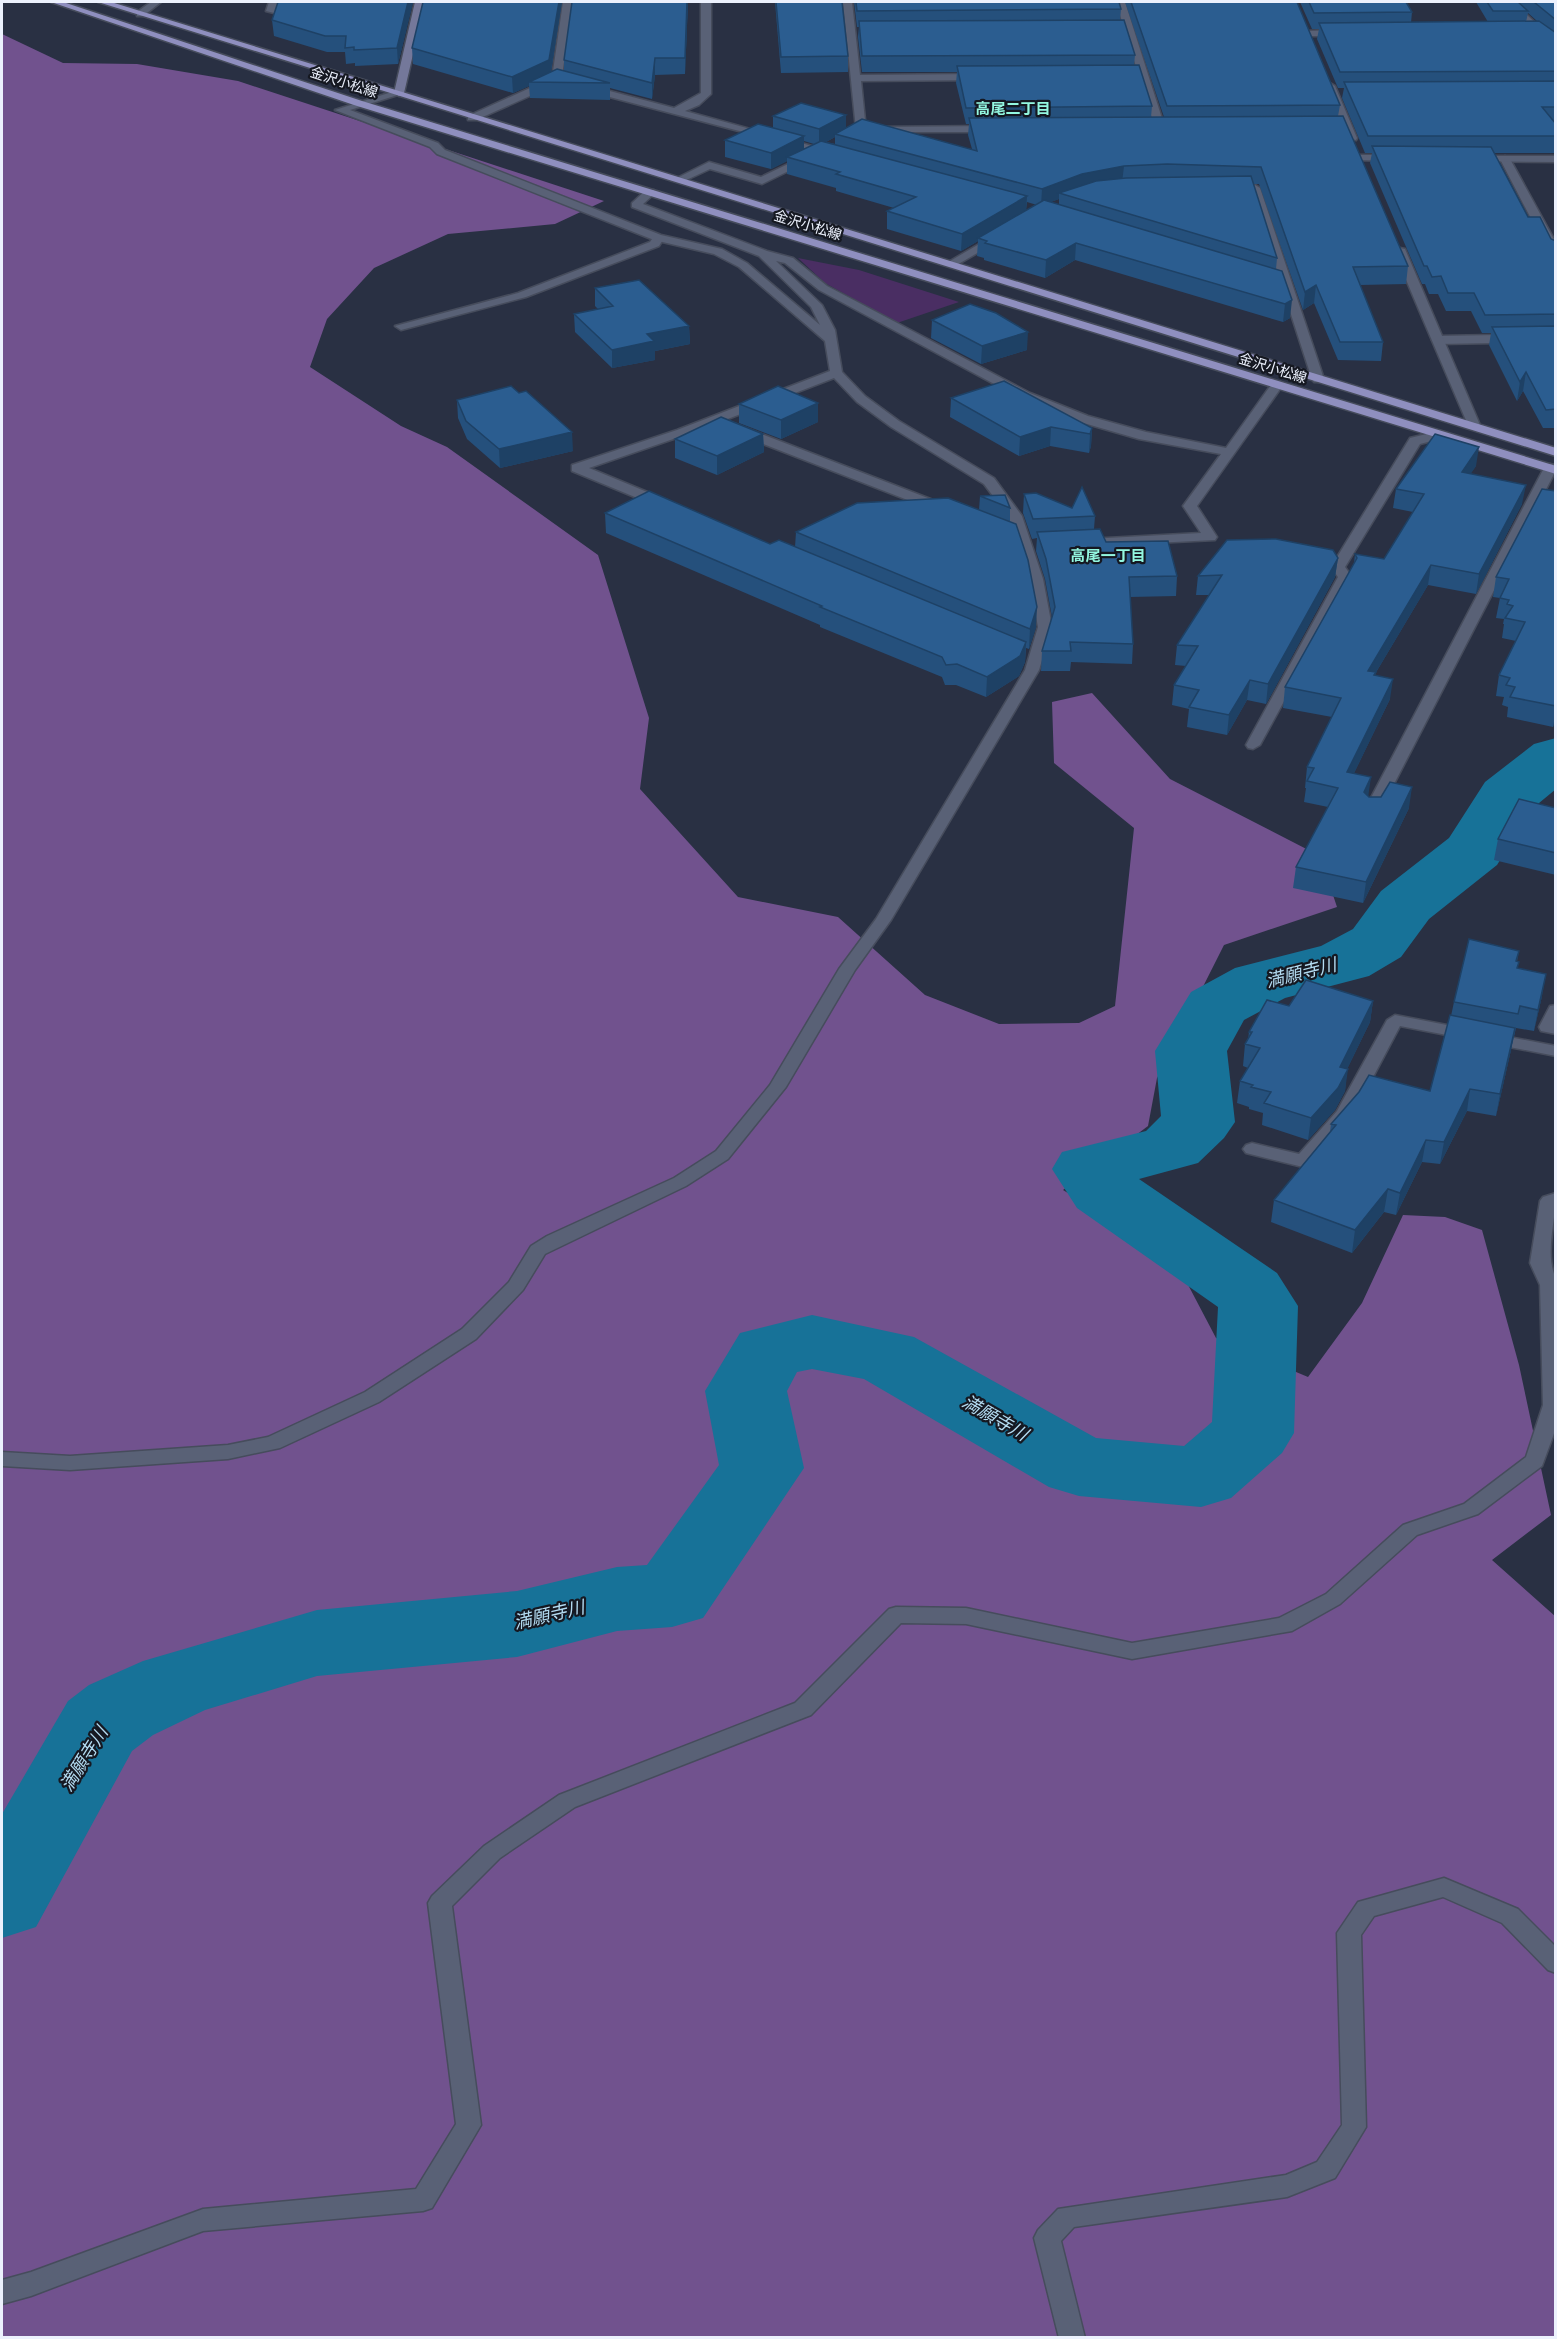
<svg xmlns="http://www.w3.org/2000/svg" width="1557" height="2339" viewBox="0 0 1557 2339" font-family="Cabin,'Noto Sans JP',sans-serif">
	<rect width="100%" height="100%" fill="#293043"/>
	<path fill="#4a2e63" d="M798 258 859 270 959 302 897 323 825 283Z"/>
	<path fill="#71528e" d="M2 34 63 63 137 64 238 81 604 201 555 224 448 234 374 268 327 319 310 367 401 426 447 447 598 555 649 718 640 789 738 897 838 917 925 995 999 1024 1079 1023 1115 1006 1134 828 1054 763 1052 702 1092 693 1170 779 1320 856 1337 907 1224 945 1157 1078 1148 1126 1063 1190 1174 1258 1216 1338 1308 1377 1362 1303 1403 1215 1445 1217 1482 1230 1519 1365 1551 1515 1492 1560 1556 1617 1555 2337 2 2338Z"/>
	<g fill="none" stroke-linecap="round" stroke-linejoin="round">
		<path fill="#177298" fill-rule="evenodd" d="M1556 738V789L1533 808 1497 865 1429 919 1401 957 1369 976 1285 998 1244 1020 1227 1051 1235 1122 1224 1138 1198 1163 1139 1179 1277 1273 1298 1306 1294 1433 1282 1453 1231 1498 1201 1507 1079 1496 1049 1487 864 1379 812 1369 797 1372 787 1391 804 1468 703 1618 672 1627 617 1631 517 1657 317 1676 205 1710 153 1735 132 1751 36 1927 2 1938V1814L68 1701 89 1685 143 1661 317 1610 517 1591 617 1567 647 1565 719 1465 705 1391 740 1333 812 1315 914 1337 1096 1438 1184 1446 1212 1422 1218 1307 1077 1208 1052 1169 1062 1152 1146 1131 1161 1116 1155 1051 1191 992 1235 968 1321 946 1353 929 1381 891 1449 838 1485 782 1534 744Z"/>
		<defs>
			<path id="lane" d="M1505 156 1510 159 1556 243V258L1550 255 1500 159Z
				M654 236 664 238 659 246 526 297 401 330 395 326 518 293 650 242Z
				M1556 334V342L1438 344 1432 340 1438 336Z"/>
			<path id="street" d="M151 2H161L143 16H137V12Z
				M269 2H279L274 13 266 11Z
				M563 2H573L561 82 476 120H468V116L552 78Z
				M701 2H711V94L699 105 685 111 834 152V156L583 90 582 88 587 85 674 108 701 93Z
				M843 2H852L860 75 981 74 986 77 981 80 861 81 866 130 851 139H843V135L856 129Z
				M1116 2H1125L1165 128 1164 130 1155 128Z
				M1503 2H1513L1556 42V51Z
				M1307 31 1342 30 1347 33 1342 36H1304V32Z
				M1330 83 1335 86 1357 138 1356 140 1347 138 1325 86Z
				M395 91 404 93 350 110 438 143 445 150 661 235 722 249 747 263 820 325 811 307 759 256 632 207V203L646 190H654V194L643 204 767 251 793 258 827 286 1030 393 1088 416 1146 432 1226 448 1273 382H1281L1283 385 1197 506 1217 537 1215 540 1093 546 1088 545V539L1201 533 1183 506 1221 454 1139 439 1080 422 1022 399 819 290 785 263 776 261 822 305 835 330 842 372 865 396 899 421 994 478 1022 516 1043 579 1052 627 1039 670 891 920 855 970 786 1087 728 1159 686 1186 545 1254 523 1290 476 1339 379 1402 280 1448 228 1459 70 1470 2 1466V1452L70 1456 228 1445 268 1437 365 1392 462 1329 509 1282 531 1246 547 1236 674 1178 716 1151 770 1085 839 969 876 919 1025 670 1038 627 1029 579 1008 516 984 484 891 427 857 402 834 378 725 420 946 505V511H936L714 425 589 468 669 501V507H659L572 471V465L677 430 830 371 825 341 739 267 714 254 654 240 437 154 430 147 335 110Z
				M875 127 991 126 996 129 991 132H871L870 130Z
				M809 154 814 157 813 159 762 184 710 169 682 182 673 180 709 162 761 177Z
				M1360 155H1394L1399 158 1394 161 1356 160V156Z
				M1473 156H1556V162L1469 161 1468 159Z
				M1255 185 1260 188 1324 379 1322 382H1314L1312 379 1251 191 1233 192 1228 189 1233 186Z
				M993 236 1003 238 955 266 945 264Z
				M1395 247 1405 249 1480 425 1478 428 1474 429 1468 425 1393 249Z
				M1439 431 1445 435 1443 438 1420 444 1345 567 1352 577 1260 745 1253 749 1248 748 1246 745 1338 577 1331 567 1410 438Z
				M1550 464 1555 465 1556 470 1379 813 1376 816H1366L1363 813 1544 468Z
				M1556 1005V1034L1541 1031 1539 1027 1550 1006Z
				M1395 1015 1556 1046V1056L1400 1026 1354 1113 1309 1165 1303 1167 1246 1153 1243 1149 1246 1145 1252 1143 1299 1154 1337 1111 1387 1020Z
				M1556 1193C1556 1222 1544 1253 1556 1279V1428L1542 1466 1478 1514 1417 1535 1340 1604 1292 1631 1132 1659 966 1624 901 1623 811 1715 575 1807 500 1858 452 1906 481 2125 432 2208 423 2211 203 2231 31 2296 2 2304V2280L31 2272 203 2209 416 2189 456 2124 428 1903 432 1896 484 1846 559 1795 795 1703 889 1609 896 1607 966 1608 1132 1643 1279 1618 1326 1594 1403 1525 1464 1504 1526 1457 1543 1405 1540 1285 1530 1263 1540 1201 1543 1197Z
				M1444 1878 1518 1909 1556 1947V1973L1548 1970 1502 1923 1443 1897 1374 1916 1361 1935 1366 2127 1335 2178 1287 2197 1074 2227 1061 2241 1085 2338H1059L1034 2238 1038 2230 1058 2209 1286 2175 1317 2162 1342 2125 1337 1933 1358 1902Z"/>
			<path id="secondary" d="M415 2H425L404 93 399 96 394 93Z"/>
			<path id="primary" d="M51 2H63L362 101 1556 466V474L354 105Z
				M98 2H111L1556 448V456Z"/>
		</defs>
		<use href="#lane" stroke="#464c5c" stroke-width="3"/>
		<use href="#street" stroke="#464c5c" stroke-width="3"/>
		<use href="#secondary" stroke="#464c5c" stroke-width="3"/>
		<use href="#primary" stroke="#464c5c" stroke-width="3"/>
		<use href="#lane" fill="#596176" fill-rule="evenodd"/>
		<use href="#street" fill="#596176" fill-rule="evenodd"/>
		<use href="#secondary" fill="#74789a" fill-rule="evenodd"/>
		<use href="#primary" fill="#8f8fbf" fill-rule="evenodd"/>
	</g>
	<path fill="#25507c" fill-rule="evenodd" d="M413 2 398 64 355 66V63L346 64 345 52H327L274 36 272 20Z
		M423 2H563H562L551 72 564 71V60L688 2 685 74 655 75 652 99 610 88V100L530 98 529 86 513 93 413 64 412 48Z
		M775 2H842L848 56V72L781 73Z
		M854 2H1119L1121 9 1120 20 1135 55 1134 65 1152 106 1151 117H1164L1125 2H1297L1340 105 1338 116 1408 266 1406 284 1360 285 1383 342 1381 361 1338 360 1314 303 1303 310 1259 184H1253L1277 258 1276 269 1290 318 1283 322 1075 260 1045 278 984 260V258L977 256 978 241 961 251 887 229V211L894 208 836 191V188L787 174V161L771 169 725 157V140L773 128V116L972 149 968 135 969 124H966L956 83 957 72H862L858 37 859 27H857ZM835 137V144L826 142ZM804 141 814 144 804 149ZM1059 199V205L1050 202ZM1027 202 1037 205 1026 210Z
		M1300 2H1406L1412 12 1411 23 1488 22 1476 2H1556V153H1494L1528 217 1551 239 1556 241V428H1543L1523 391 1517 401 1489 345 1491 333H1482L1471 311H1446L1438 294H1429L1425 284H1422L1370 163 1372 153H1365L1342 98 1344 88H1338L1317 39 1319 29H1312ZM1528 13 1537 21 1526 22Z
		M595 288 689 326 690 344 655 351V360L612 368 575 332 574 314 598 309 595 306Z
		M932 320 1027 350 981 364 931 338Z
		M951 398 1092 428 1091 446 1089 453 1050 446 1019 456 950 417Z
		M457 400 573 451 500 468 467 439 458 418Z
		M818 403V422L781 439 739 423V404Z
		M763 434 764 452 717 475 675 458V439Z
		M1476 466 1470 474 1522 504 1476 594 1428 585 1375 674 1390 699 1354 773 1368 797 1409 808 1363 903 1293 888 1296 867 1328 807 1304 802 1306 788H1305L1307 767 1332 717 1283 708 1285 687 1354 563 1355 554 1384 559 1413 512 1393 508 1396 489Z
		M1556 491V721L1553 727 1507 717 1508 707 1502 705 1504 697 1496 696 1499 675 1516 641 1502 638 1504 624H1503L1504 619 1496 618 1500 598 1493 597 1496 577Z
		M1024 494 1072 508 1095 516 1094 529 1106 542 1177 576 1176 596 1130 597 1133 644 1132 664 1071 662 1070 671H1041L1042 651 1052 617 1045 579 1036 551 1037 538 1032 539 1023 513Z
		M980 496 1010 508V522L1036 627 1029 649 1026 648 1025 662 1019 676 986 697 956 685H945L942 677 820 627V625L606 533 605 513 770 544 795 547 796 532 979 510Z
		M1338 558 1335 577 1266 704 1247 700 1227 735 1187 727 1189 709 1172 705 1174 685 1186 666 1175 665 1177 645 1209 595H1196L1198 576Z
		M1556 808V875L1494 860 1498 839Z
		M1519 951 1517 961 1518 968 1542 996 1534 1031 1516 1028 1496 1116 1467 1111 1440 1164 1422 1162 1396 1215 1384 1212 1352 1253 1271 1222 1274 1200 1330 1132 1331 1124 1430 1091 1451 1016 1454 1002Z
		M1373 1001 1370 1022 1347 1069 1345 1091 1335 1110 1308 1140 1262 1125 1263 1113 1249 1109V1107L1237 1103 1240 1081 1248 1068 1243 1066 1245 1044 1248 1040 1249 1032 1289 1006Z"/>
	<path fill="#1e4165" d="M408 2H413L398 64 397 48Z
		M559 2H563H562L550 76 529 82V86L513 93 512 77Z
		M687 2H688L685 74V58Z
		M655 58V75L652 99V83Z
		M846 115V132L835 134V137L819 146V129Z
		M804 136V153L787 157V161L771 169V153Z
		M1124 166 1122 183 1059 193V199L1041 206 1042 189 1082 174Z
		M1027 196 1026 213 978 238V241L961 251 962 234Z
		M1076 243 1075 260 1045 278 1046 260Z
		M1316 285 1314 303 1303 310 1305 292Z
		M1292 300 1290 318 1283 322 1285 304Z
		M689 326 690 344 655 351V360L612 368V350L647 334Z
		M1028 332 1027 350 981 364 982 346Z
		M1526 372 1523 391 1517 401 1520 382Z
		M818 403V422L781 439V420Z
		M1051 427 1050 446 1019 456 1020 437Z
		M1092 428 1091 446 1089 453 1090 434Z
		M572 432 573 451 500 468 499 449Z
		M763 434 764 452 717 475V456Z
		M1479 447 1476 466 1459 491 1462 472Z
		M1526 485 1522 504 1476 594 1479 574Z
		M1338 558 1335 577 1266 704 1268 684Z
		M1431 565 1428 585 1375 674 1373 692 1368 671Z
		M1037 607 1036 627 1029 649 1030 629Z
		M1026 642 1025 662 1019 676 986 697 987 677Z
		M1393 679 1390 699 1345 792 1347 772Z
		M1250 680 1247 700 1227 735 1229 715Z
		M1556 712V721L1553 727Z
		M1371 777 1368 798 1364 792Z
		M1412 787 1409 808 1363 903 1366 882Z
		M1546 974 1542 996 1534 1031 1538 1010Z
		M1373 1001 1370 1022 1338 1088 1348 1069 1345 1091 1335 1110 1308 1140 1311 1118 1340 1067Z
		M1515 1028 1511 1050 1496 1116 1500 1094Z
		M1470 1089 1467 1111 1440 1164 1444 1142Z
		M1426 1140 1422 1162 1396 1215 1400 1193Z
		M1388 1189 1384 1212 1352 1253 1355 1230Z"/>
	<path fill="#2b5d90" stroke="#1e4165" stroke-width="1.5" d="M278 2H408L397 48 354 50V47L345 48 346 36H325L272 20Z
		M423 2H559L549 60 512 77 412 48Z
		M572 2H687L685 58H655L652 83 564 60Z
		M776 2H842L848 56 781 57Z
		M856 2H1119L1121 9 857 11Z
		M1131 2H1297L1340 105 1167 106Z
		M1309 2H1406L1412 12 1314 13Z
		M1487 2H1518L1528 11H1493Z
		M1534 2H1556V20Z
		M1124 20 1135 55 862 56 859 21Z
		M1539 21 1556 33V71L1340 72 1319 23Z
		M1139 65 1152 106 966 108 957 66Z
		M557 69 610 83 529 82Z
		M1556 81V107H1542L1556 124V136H1368L1344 82Z
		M801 103 846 115 819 129 773 116Z
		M1343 116 1408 266 1353 267 1383 342H1340L1316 285 1305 292 1261 167 1167 164 1124 166 1082 174 1042 189 835 134 862 119 977 151 969 118Z
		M758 124 804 136 771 153 725 140Z
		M821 141 1027 196 962 234 887 211 916 197 836 174 840 172 787 157Z
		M1372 146 1491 147 1528 217H1540L1551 239 1556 241V314L1485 315 1474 293H1448L1441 276 1432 277 1427 266H1424Z
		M1251 176 1277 258 1059 193 1096 181 1126 178Z
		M1044 200 1282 271 1292 300 1285 304 1076 243 1046 260 985 243 987 241 978 238Z
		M639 280 689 326 647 334 654 341 612 350 574 314 613 306 595 288Z
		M970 304 996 313 1028 332 982 346 932 320Z
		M1556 326V409L1546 410 1526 372 1520 382 1492 327Z
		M1004 381 1092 428 1090 434 1051 427 1020 437 951 398Z
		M511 386 519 393 526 391 572 432 499 449 466 421 457 400Z
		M778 386 818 403 781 420 739 404Z
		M721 417 763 434 717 456 675 439Z
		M1435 434 1479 447 1462 472 1526 485 1479 574 1431 565 1368 671 1376 672 1374 675 1393 679 1347 772 1371 777 1364 792 1369 797H1381L1390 782 1412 787 1366 882 1296 867 1338 788 1307 781 1314 768 1307 767 1341 698 1285 687 1357 558 1355 554 1384 559 1424 494 1396 489Z
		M1082 487 1095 516 1033 519 1024 494 1036 493 1072 508Z
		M1542 489 1556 491V706L1510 697 1515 687 1506 685 1510 678 1499 675 1525 622 1505 618 1513 606 1507 604 1509 600 1500 598 1509 579 1496 577Z
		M649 491 770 544 779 540 1026 642 1020 656 987 677 957 664 946 665 942 657 820 607 822 606 605 513Z
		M1005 495 1010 508 980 496Z
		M948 498 1016 524 1028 560 1037 607 1030 629 796 532 857 503Z
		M1100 529 1106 542 1168 541 1177 576 1129 577 1133 644 1070 642 1071 651H1042L1055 607 1046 559 1037 532Z
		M1276 539 1333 550 1338 558 1268 684 1250 680 1229 715 1189 707 1199 690 1174 685 1198 646 1177 645 1222 575 1198 576 1227 540Z
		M1519 799 1556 808V853L1498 839Z
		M1469 939 1519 951 1516 961 1519 962 1517 968 1546 974 1538 1010 1520 1006 1518 1014 1454 1002Z
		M1306 980 1373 1001 1340 1067 1348 1069 1338 1088 1311 1118 1264 1103 1271 1092 1251 1087 1253 1085 1240 1081 1260 1048 1245 1044 1252 1032H1249L1267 1000 1289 1006Z
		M1450 1015 1515 1028 1500 1094 1470 1089 1444 1142 1426 1140 1400 1193 1388 1189 1355 1230 1274 1200 1336 1125 1331 1124 1359 1092 1369 1075 1430 1091Z"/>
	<g text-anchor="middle" stroke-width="4.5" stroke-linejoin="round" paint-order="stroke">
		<g font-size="14" fill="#ecf1fd" stroke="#151821">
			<text transform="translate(344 82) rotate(18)" y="5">金沢小松線</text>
			<text transform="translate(808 225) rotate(17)" y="5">金沢小松線</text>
			<text transform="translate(1273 368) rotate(17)" y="5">金沢小松線</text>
		</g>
		<g font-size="15" font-weight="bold" fill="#93f7e0" stroke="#151821">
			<text x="1013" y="114">高尾二丁目</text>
			<text x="1108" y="561">高尾一丁目</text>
		</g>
		<g font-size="18" font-style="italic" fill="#b3dbf1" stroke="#151821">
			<text transform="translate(1301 973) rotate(-14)" y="6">満願寺川</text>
			<text transform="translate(995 1418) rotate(30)" y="6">満願寺川</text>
			<text transform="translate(549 1615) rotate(-13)" y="6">満願寺川</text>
			<text transform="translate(84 1759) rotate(-58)" y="6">満願寺川</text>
		</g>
	</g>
	<rect width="1557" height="2339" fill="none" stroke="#ecf1fd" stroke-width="6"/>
</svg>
